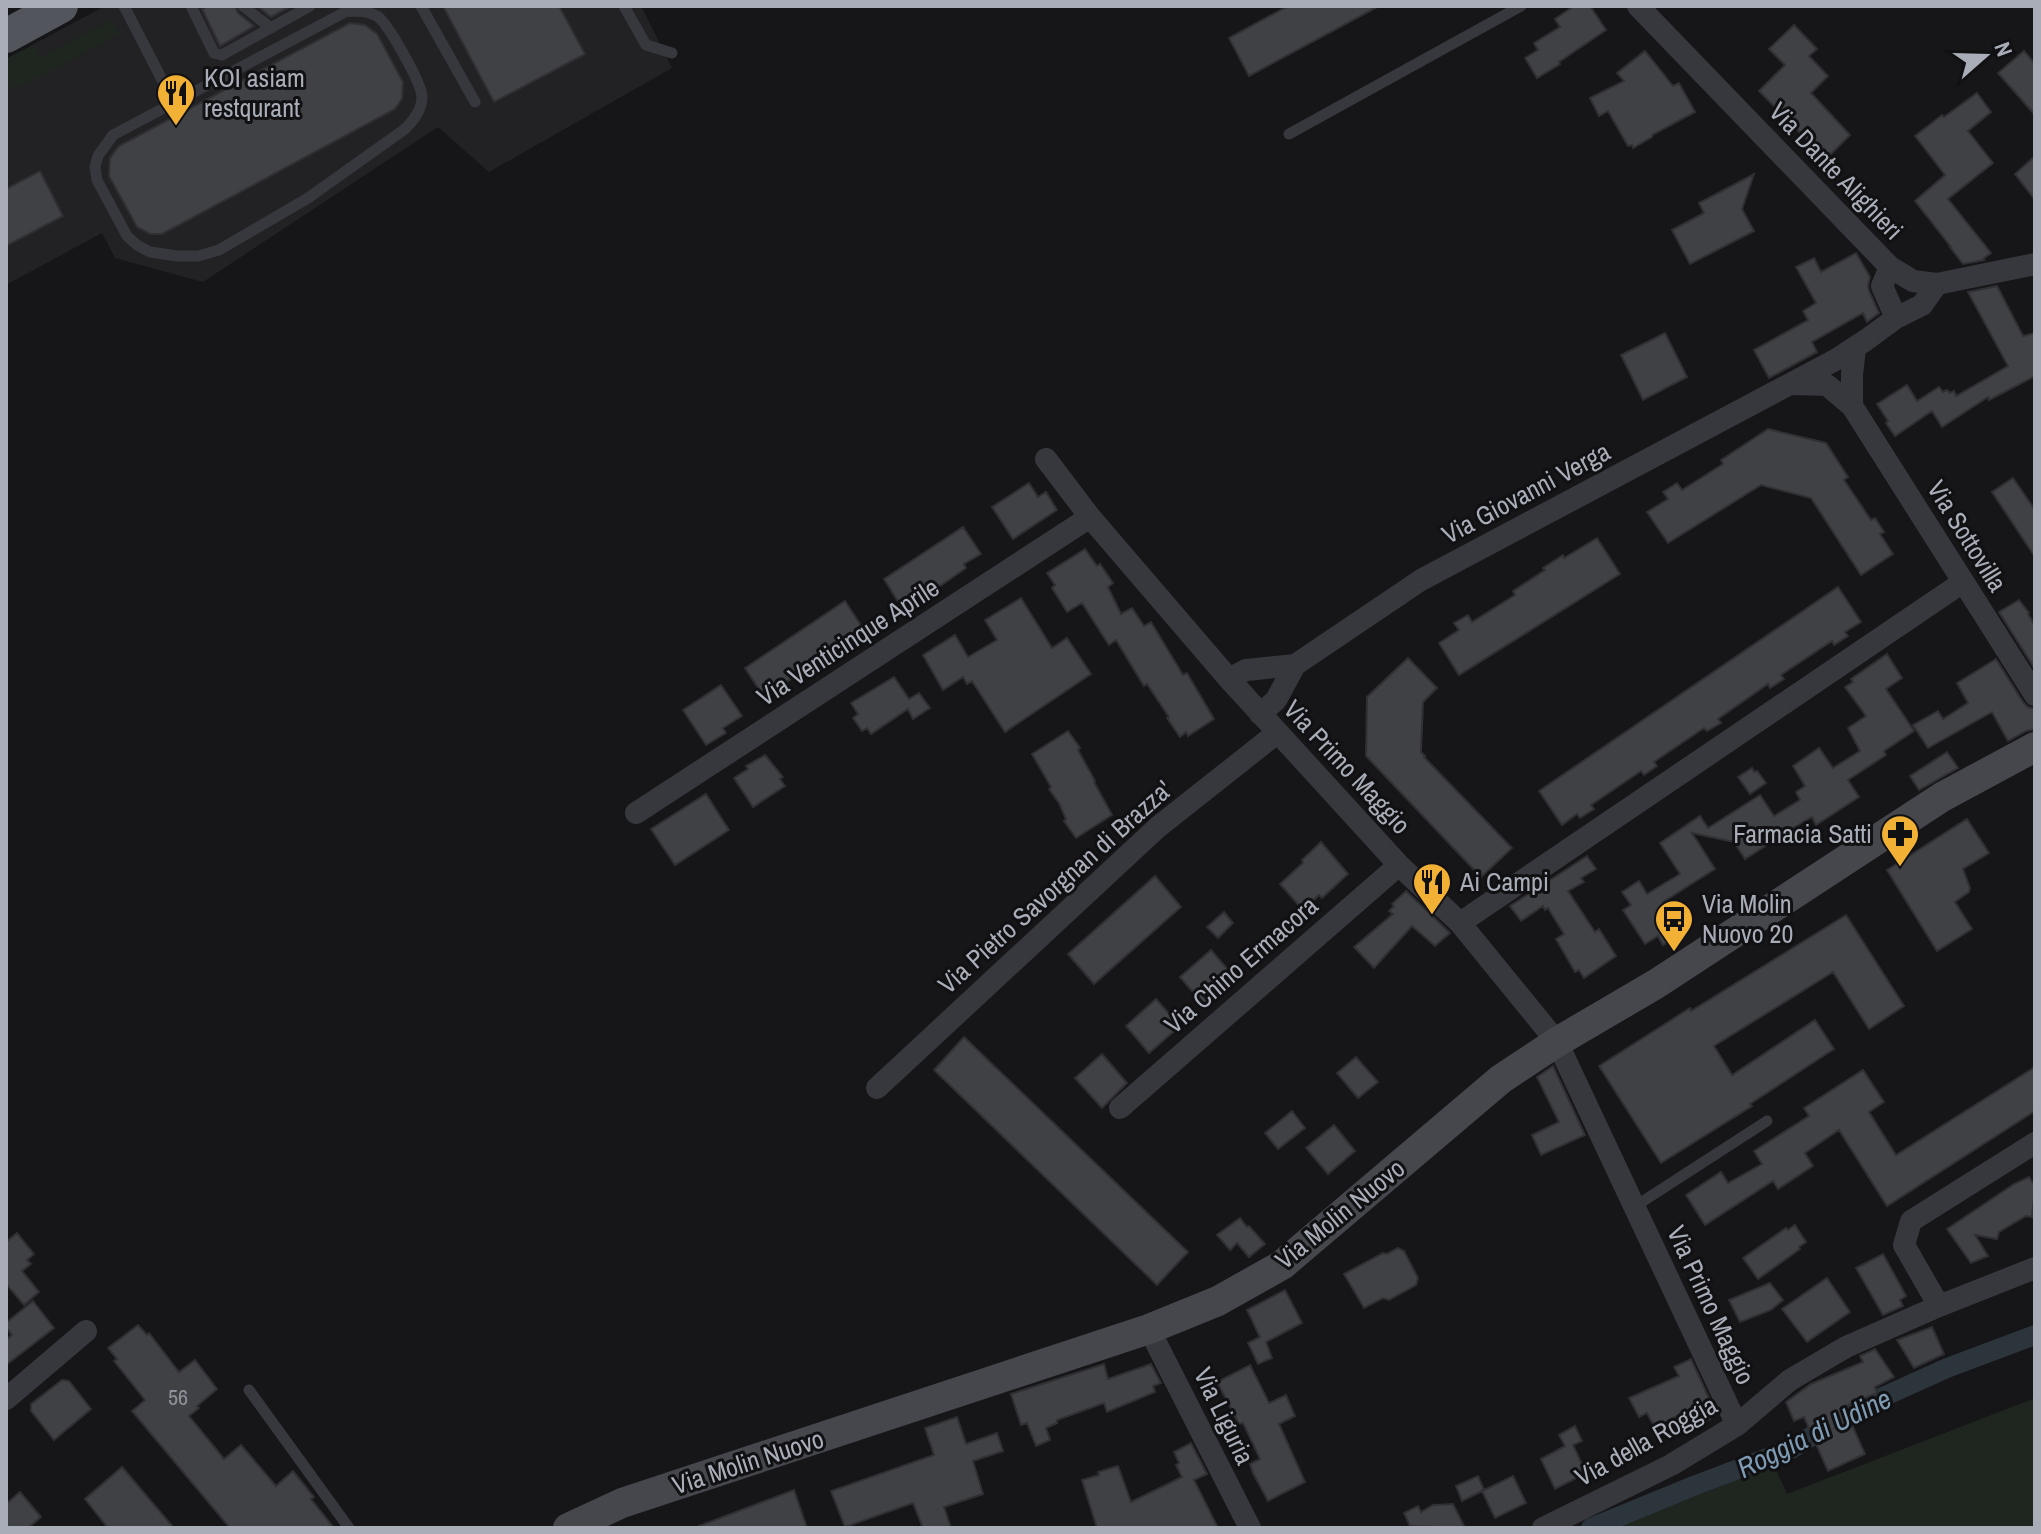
<svg xmlns="http://www.w3.org/2000/svg" width="2041" height="1534" viewBox="0 0 2041 1534" font-family="'Archivo Narrow',sans-serif">
	<rect width="100%" height="100%" fill="#161618"/>
	<path fill="#222225" d="M105 6H641L672 68 489 172 438 127 203 282 115 258 102 233 6 285V59Z"/>
	<path fill="#1e261f" d="M112 20 120 34 30 82 6 89V59L33 45 41 57Z
		M2035 1398V1528H1614L1774 1465 1787 1494Z"/>
	<g fill="none" stroke-linecap="round" stroke-linejoin="round">
		<path stroke="#2c353c" stroke-width="20" d="M1591 1528 1696 1485 1791 1449 1854 1410 1947 1368 2035 1335"/>
	</g>
	<path fill="#404145" stroke="#303034" stroke-width="2" d="M208 6H235L238 13 254 26 220 46 202 9Z
		M257 6H291L271 17Z
		M443 6H559L585 54 494 102Z
		M1288 6H1379L1249 76 1229 38Z
		M1574 6H1590L1606 30 1559 62 1560 64 1537 78 1525 58 1538 50 1534 43 1560 27 1555 19Z
		M350 23 365 25 377 34 403 82 402 99 395 109 162 234H150L137 227 109 176 110 158 119 146Z
		M1794 25 1817 49 1809 56 1828 76 1811 93 1850 135 1826 159 1759 91 1785 65 1769 49Z
		M1645 51 1673 86 1679 83 1695 112 1652 135V137L1633 148 1632 145 1628 146 1608 111 1599 116 1590 98 1624 81 1617 73Z
		M2024 51 2035 64V115L1998 73Z
		M1977 93 1991 112 1968 131 1993 163 1948 199 1991 253 1983 259 1984 260 1963 264 1950 247H1951L1915 201 1945 175 1915 136 1942 115 1944 117Z
		M2035 156V200L2015 174Z
		M40 171 63 216 6 246V189Z
		M1754 174 1742 209 1754 231 1690 264 1672 230 1704 213 1699 203Z
		M1856 253 1870 277 1868 286 1869 291 1879 313 1867 322 1863 313 1812 342 1817 352 1769 378 1754 350 1808 320 1803 311 1816 303 1796 267 1814 258 1821 272Z
		M1997 286 2023 336 2035 333V376L1989 400 1988 397 1942 427 1932 411 1895 436 1886 423 1888 421 1877 404 1907 385 1917 401 1939 387 1943 392 1947 390 1950 393 1954 391 1956 396 2008 366 1968 292Z
		M1665 333 1687 377 1643 400 1621 355Z
		M1768 429 1826 443 1848 477 1844 480 1871 520 1875 518 1884 532 1880 534 1893 554 1861 575 1811 498 1761 485 1668 543 1647 512 1668 499 1663 492 1677 483 1682 490 1723 464 1721 460Z
		M2013 478 2035 510V557L1992 492Z
		M1029 483 1038 497 1046 492 1057 510 1013 539 992 507Z
		M963 527 981 554 964 564 966 568 904 611 884 579Z
		M1597 538 1620 574 1459 675 1439 643 1459 630 1454 623 1468 615 1472 622 1515 595 1513 591 1545 570 1543 568 1563 555 1564 558Z
		M1085 549 1097 566 1100 564 1113 583 1108 587 1121 614 1132 608 1144 626 1151 622 1183 675 1187 673 1214 719 1188 736 1186 732 1180 737 1167 718 1169 717 1147 684 1144 686 1116 640 1109 645 1082 603 1067 612 1052 588 1055 585 1047 573Z
		M1838 587 1861 622 1845 632 1848 636 1834 645 1832 641 1781 675 1784 679 1770 688 1768 684 1718 719 1721 723 1707 731 1704 728 1654 762 1657 766 1644 775 1641 771 1591 805 1594 809 1580 818 1577 814 1562 825 1539 791Z
		M1021 598 1052 648 1067 638 1091 674 1005 732 972 681 967 684 963 677 943 690 923 655 955 635 968 657 997 640 985 620Z
		M2019 600 2029 613 2028 614 2035 626V669L1999 612Z
		M845 601 864 630 764 697 745 668Z
		M1887 654 1902 678 1886 689 1914 731 1884 751 1886 755 1848 780 1859 797 1816 825 1812 817 1803 822 1745 859 1734 842 1692 833 1715 869 1663 902 1678 923 1675 925 1681 934 1663 945 1658 936 1645 944 1623 910 1631 905 1622 892 1639 881 1647 894 1680 874 1660 843 1700 816 1708 828 1760 795 1774 816 1800 800 1796 792 1805 786 1793 766 1819 748 1833 768 1860 751 1848 728 1866 716 1845 687 1853 682 1851 679Z
		M1408 658 1437 688 1423 702 1421 752 1425 756 1424 757 1512 848 1481 877 1366 756 1367 697Z
		M1996 659 2023 702 2028 707 2035 709V729L2026 731 2008 741 1992 712 1928 748 1913 725 1938 711 1943 719 1968 703 1957 683Z
		M894 677 909 699 919 693 930 708 913 719 908 709 871 734 867 728 862 731 853 718 858 714 851 703Z
		M721 685 742 716 723 728 726 733 706 745 683 710Z
		M1068 731 1080 748 1078 750 1095 781 1094 782 1112 815 1076 838 1064 821 1066 819 1059 803 1049 789 1051 787 1032 754Z
		M1947 752 1958 768 1919 790 1910 776Z
		M765 755 783 777 780 779 785 786 753 807 734 778 748 769 746 766Z
		M1752 768 1754 772 1757 771 1766 783 1750 794 1738 777Z
		M706 794 729 830 675 865 651 829Z
		M1967 819 1989 853 1963 869 1970 888 1969 892 1955 902 1972 929 1937 951 1887 870Z
		M1321 842 1348 874 1322 898 1319 895 1303 910 1280 884 1303 863 1302 860Z
		M1587 856 1596 869 1581 878 1584 882 1568 891 1595 932 1599 929 1616 956 1584 978 1579 970 1575 972 1556 939 1564 934 1548 908 1545 910 1543 906 1521 921 1510 906Z
		M1155 876 1181 907 1094 984 1068 954Z
		M1406 891 1450 933 1435 946 1412 926 1374 968 1354 947 1393 914 1389 911 1394 906 1392 904Z
		M1224 912 1233 923 1218 938 1207 927Z
		M1846 915 1904 1006 1869 1029 1833 972 1714 1046 1732 1075 1815 1020 1834 1049 1750 1104 1752 1106 1661 1163 1599 1066 1690 1008 1691 1011Z
		M1211 950 1235 978 1204 1005 1180 977Z
		M1156 999 1180 1026 1149 1053 1126 1026Z
		M964 1037 1188 1252 1157 1285 934 1070Z
		M1102 1054 1127 1083 1102 1108 1075 1078Z
		M1356 1057 1378 1082 1358 1098 1337 1073Z
		M1553 1066 1585 1135 1541 1155 1532 1135 1559 1122 1537 1077Z
		M2035 1067V1111L1887 1206 1839 1130 1805 1153 1813 1166 1778 1189 1773 1181 1705 1225 1686 1195 1721 1172 1728 1183 1762 1164 1754 1151 1809 1116 1804 1108 1863 1070 1884 1102 1869 1112 1896 1155Z
		M1292 1111 1305 1128 1278 1149 1265 1133Z
		M1334 1125 1355 1151 1328 1174 1306 1148Z
		M2029 1177 2035 1186 2032 1217 2026 1216 1999 1232 1997 1239 1975 1235 1988 1256 1971 1263 1947 1229 2014 1184Z
		M1240 1218 1247 1227 1249 1226 1265 1244 1249 1257 1237 1243 1230 1250 1217 1235Z
		M1795 1225 1806 1242 1799 1247 1800 1249 1758 1279 1743 1258 1786 1228 1788 1230Z
		M17 1233 34 1254 27 1260 31 1264 22 1271 39 1292 24 1305 6 1284V1242Z
		M1398 1248 1404 1251 1418 1278 1416 1285 1389 1300 1383 1298 1364 1308 1344 1274 1383 1253 1387 1254Z
		M1883 1254 1906 1296 1900 1300 1903 1306 1883 1315 1856 1268Z
		M1827 1278 1850 1312 1807 1342 1782 1309Z
		M1770 1283 1783 1300 1771 1310 1740 1322 1729 1300Z
		M1285 1290 1302 1323 1266 1342 1272 1358 1258 1364 1248 1343 1260 1337 1247 1310Z
		M33 1301 54 1328 6 1365V1340L12 1335 6 1327V1323Z
		M138 1325 147 1335 149 1333 179 1372 195 1360 217 1389 197 1406 199 1408 189 1416 224 1459 241 1445 276 1486 293 1471 314 1497 311 1499 334 1528H230L132 1411 145 1400 114 1361 117 1359 108 1348Z
		M1932 1327 1944 1354 1914 1368 1897 1340Z
		M1875 1349 1894 1377 1875 1387 1877 1393 1844 1407 1865 1454 1828 1471 1804 1417 1794 1421 1786 1402 1811 1384 1863 1362 1860 1356Z
		M1691 1359 1716 1413 1709 1416 1710 1419 1688 1429 1681 1414 1655 1428 1647 1413 1639 1417 1629 1398 1679 1376 1674 1367Z
		M1104 1364 1108 1379 1151 1364 1161 1383 1153 1386 1155 1392 1107 1412 1104 1403 1057 1420V1423L1046 1428 1050 1440 1036 1446 1027 1423 1021 1425 1011 1394Z
		M1250 1365 1269 1403 1286 1395 1295 1416 1279 1424 1305 1482 1268 1501 1253 1473 1250 1464 1260 1459 1243 1423 1239 1424 1217 1382Z
		M62 1380 69 1381 91 1409 54 1440 31 1411V1404Z
		M957 1417 966 1444 997 1433 1003 1451 973 1461 983 1494 944 1507 951 1528H923L913 1503 845 1527 831 1491 934 1455 925 1428Z
		M1575 1426 1582 1441 1573 1445 1586 1473 1555 1489 1541 1459 1565 1446 1559 1435Z
		M1191 1443 1207 1474 1194 1480 1218 1528H1097L1082 1480 1099 1475 1098 1472 1118 1466 1131 1502 1182 1477 1176 1465 1179 1463 1174 1452Z
		M122 1467 174 1528H108L85 1499Z
		M1478 1476 1484 1490 1462 1501 1456 1486Z
		M1513 1476 1526 1503 1495 1518 1482 1491Z
		M794 1490 807 1528H700L699 1526Z
		M20 1492 41 1517 28 1528H6V1504Z
		M1453 1504 1465 1528 1410 1526 1404 1513 1418 1506 1421 1512 1433 1505Z"/>
	<g fill="none" stroke-linecap="round" stroke-linejoin="round">
		<path stroke="#37383d" stroke-width="11" d="M124 6 174 103
			M191 6 214 53 222 55 310 6
			M243 6 271 28
			M421 6 475 102
			M624 6 646 45 672 53
			M347 11C357 11 368 11 377 16 388 23 422 84 422 97 422 110 414 120 405 129L308 198 219 250 198 256H177L150 252 137 245 127 236 97 180 95 167 98 156 113 135Z
			M1289 134 1521 6
			M1634 1207 1767 1121
			M249 1390 349 1528"/>
		<path stroke="#37383d" stroke-width="22" d="M1638 6 1890 267 1913 281 1937 284 2035 264
			M1890 267 1882 286 1896 318
			M1792 384 1827 385 1852 406 2035 695
			M1852 406V375L1855 348
			M1046 459 1090 517 1229 679 1399 865 1460 923 1557 1042 1737 1425
			M1229 679 1246 670 1295 665
			M1260 714 1276 700 1295 665 1421 580 1837 359 1866 340 1896 318 1922 305 1937 284
			M636 813 1090 517
			M1460 923 1963 582
			M877 1088 1158 827 1277 733
			M1120 1108 1399 865
			M1939 1306 1904 1245 1911 1221 2035 1143
			M1149 1329 1250 1528
			M6 1399 86 1331
			M1543 1528 1671 1465 1737 1425 1790 1380 1846 1347 1939 1306 2035 1268"/>
		<path stroke="#45474d" stroke-width="30" d="M568 1528 622 1503 1149 1329 1218 1301 1282 1265 1501 1079 1557 1042 1656 984 1942 797 2035 747"/>
		<path stroke="#53555c" stroke-width="34" d="M6 36 61 6"/>
	</g>
	<defs>
		<symbol id="restaurant-pin" viewBox="-11 -11 22 30"><path d="M0 17L-7.5 6A9.5 9.5 0 1 1 7.5 6Z" fill="#f2b134" stroke="#111113"/><path d="M-5-6h1v4h1v-4h1v4h1v-4h1v5L-1.5 .5V6h-2V.5L-5-1ZM5-6V6H3V1.5H1.5Q1.5-4 5-6Z" fill="#111"/></symbol>
		<symbol id="pharmacy-pin" viewBox="-11 -11 22 30"><path d="M0 17L-7.5 6A9.5 9.5 0 1 1 7.5 6Z" fill="#f2b134" stroke="#111113"/><path d="M-2-6h4v4h4v4h-4v4h-4v-4h-4v-4h4Z" fill="#111"/></symbol>
		<symbol id="bus-pin" viewBox="-11 -11 22 30"><path d="M0 17L-7.5 6A9.5 9.5 0 1 1 7.5 6Z" fill="#f2b134" stroke="#111113"/><path d="M-5-6H5V4H4V6H2V4H-2V6H-4V4H-5ZM-3.5-4V0h7V-4ZM-3.5 1.2v1.5H-2V1.2ZM2 1.2v1.5H3.5V1.2Z" fill="#111"/></symbol>
	</defs>
	<g fill-rule="evenodd">
		<use href="#restaurant-pin" x="154" y="71" width="44" height="60"/>
		<use href="#pharmacy-pin" x="1878" y="812" width="44" height="60"/>
		<use href="#restaurant-pin" x="1410" y="860" width="44" height="60"/>
		<use href="#bus-pin" x="1652" y="897" width="44" height="60"/>
	</g>
	<g text-anchor="middle" stroke-width="6" stroke-linejoin="round" paint-order="stroke">
		<g font-size="22" fill="#8e929b">
			<text x="178" y="1405">56</text>
		</g>
		<g font-size="26" fill="#a8adb8" stroke="#111113" text-anchor="start">
			<text x="204" y="87">KOI asiam<tspan x="204" dy="30">restqurant</tspan></text>
			<text x="1872" y="843" text-anchor="end">Farmacia Satti</text>
			<text x="1460" y="891">Ai Campi</text>
			<text x="1702" y="913">Via Molin<tspan x="1702" dy="30">Nuovo 20</tspan></text>
		</g>
		<g font-size="26" fill="#a8adb8" stroke="#111113">
			<text transform="translate(1836 171) rotate(46)" y="9">Via Dante Alighieri</text>
			<text transform="translate(1526 493) rotate(-28)" y="9">Via Giovanni Verga</text>
			<text transform="translate(1967 536) rotate(58)" y="9">Via Sottovilla</text>
			<text transform="translate(848 642) rotate(-33)" y="9">Via Venticinque Aprile</text>
			<text transform="translate(1347 767) rotate(47)" y="9">Via Primo Maggio</text>
			<text transform="translate(1055 887) rotate(-42)" y="9">Via Pietro Savorgnan di Brazza'</text>
			<text transform="translate(1241 965) rotate(-41)" y="9">Via Chino Ermacora</text>
			<text transform="translate(1340 1214) rotate(-39)" y="9">Via Molin Nuovo</text>
			<text transform="translate(1711 1305) rotate(65)" y="9">Via Primo Maggio</text>
			<text transform="translate(1224 1416) rotate(64)" y="9">Via Liguria</text>
			<text transform="translate(1646 1441) rotate(-29)" y="9">Via della Roggia</text>
			<text transform="translate(748 1462) rotate(-18)" y="9">Via Molin Nuovo</text>
		</g>
		<g font-size="28" font-style="italic" fill="#7f9bb3" stroke="#111113">
			<text transform="translate(1814 1433) rotate(-26)" y="10">Roggia di Udine</text>
		</g>
	</g>
	<rect width="2041" height="1534" fill="none" stroke="#a8adb8" stroke-width="16"/>
	<g transform="translate(1985 56) rotate(70)" stroke="#111113" stroke-width="6" paint-order="stroke">
	<path d="M0-6L14 30L0 20L-14 30Z" fill="#a8adb8"/>
	<text y="-12" font-size="22" font-weight="bold" text-anchor="middle" fill="#a8adb8">N</text>
	</g>
</svg>
